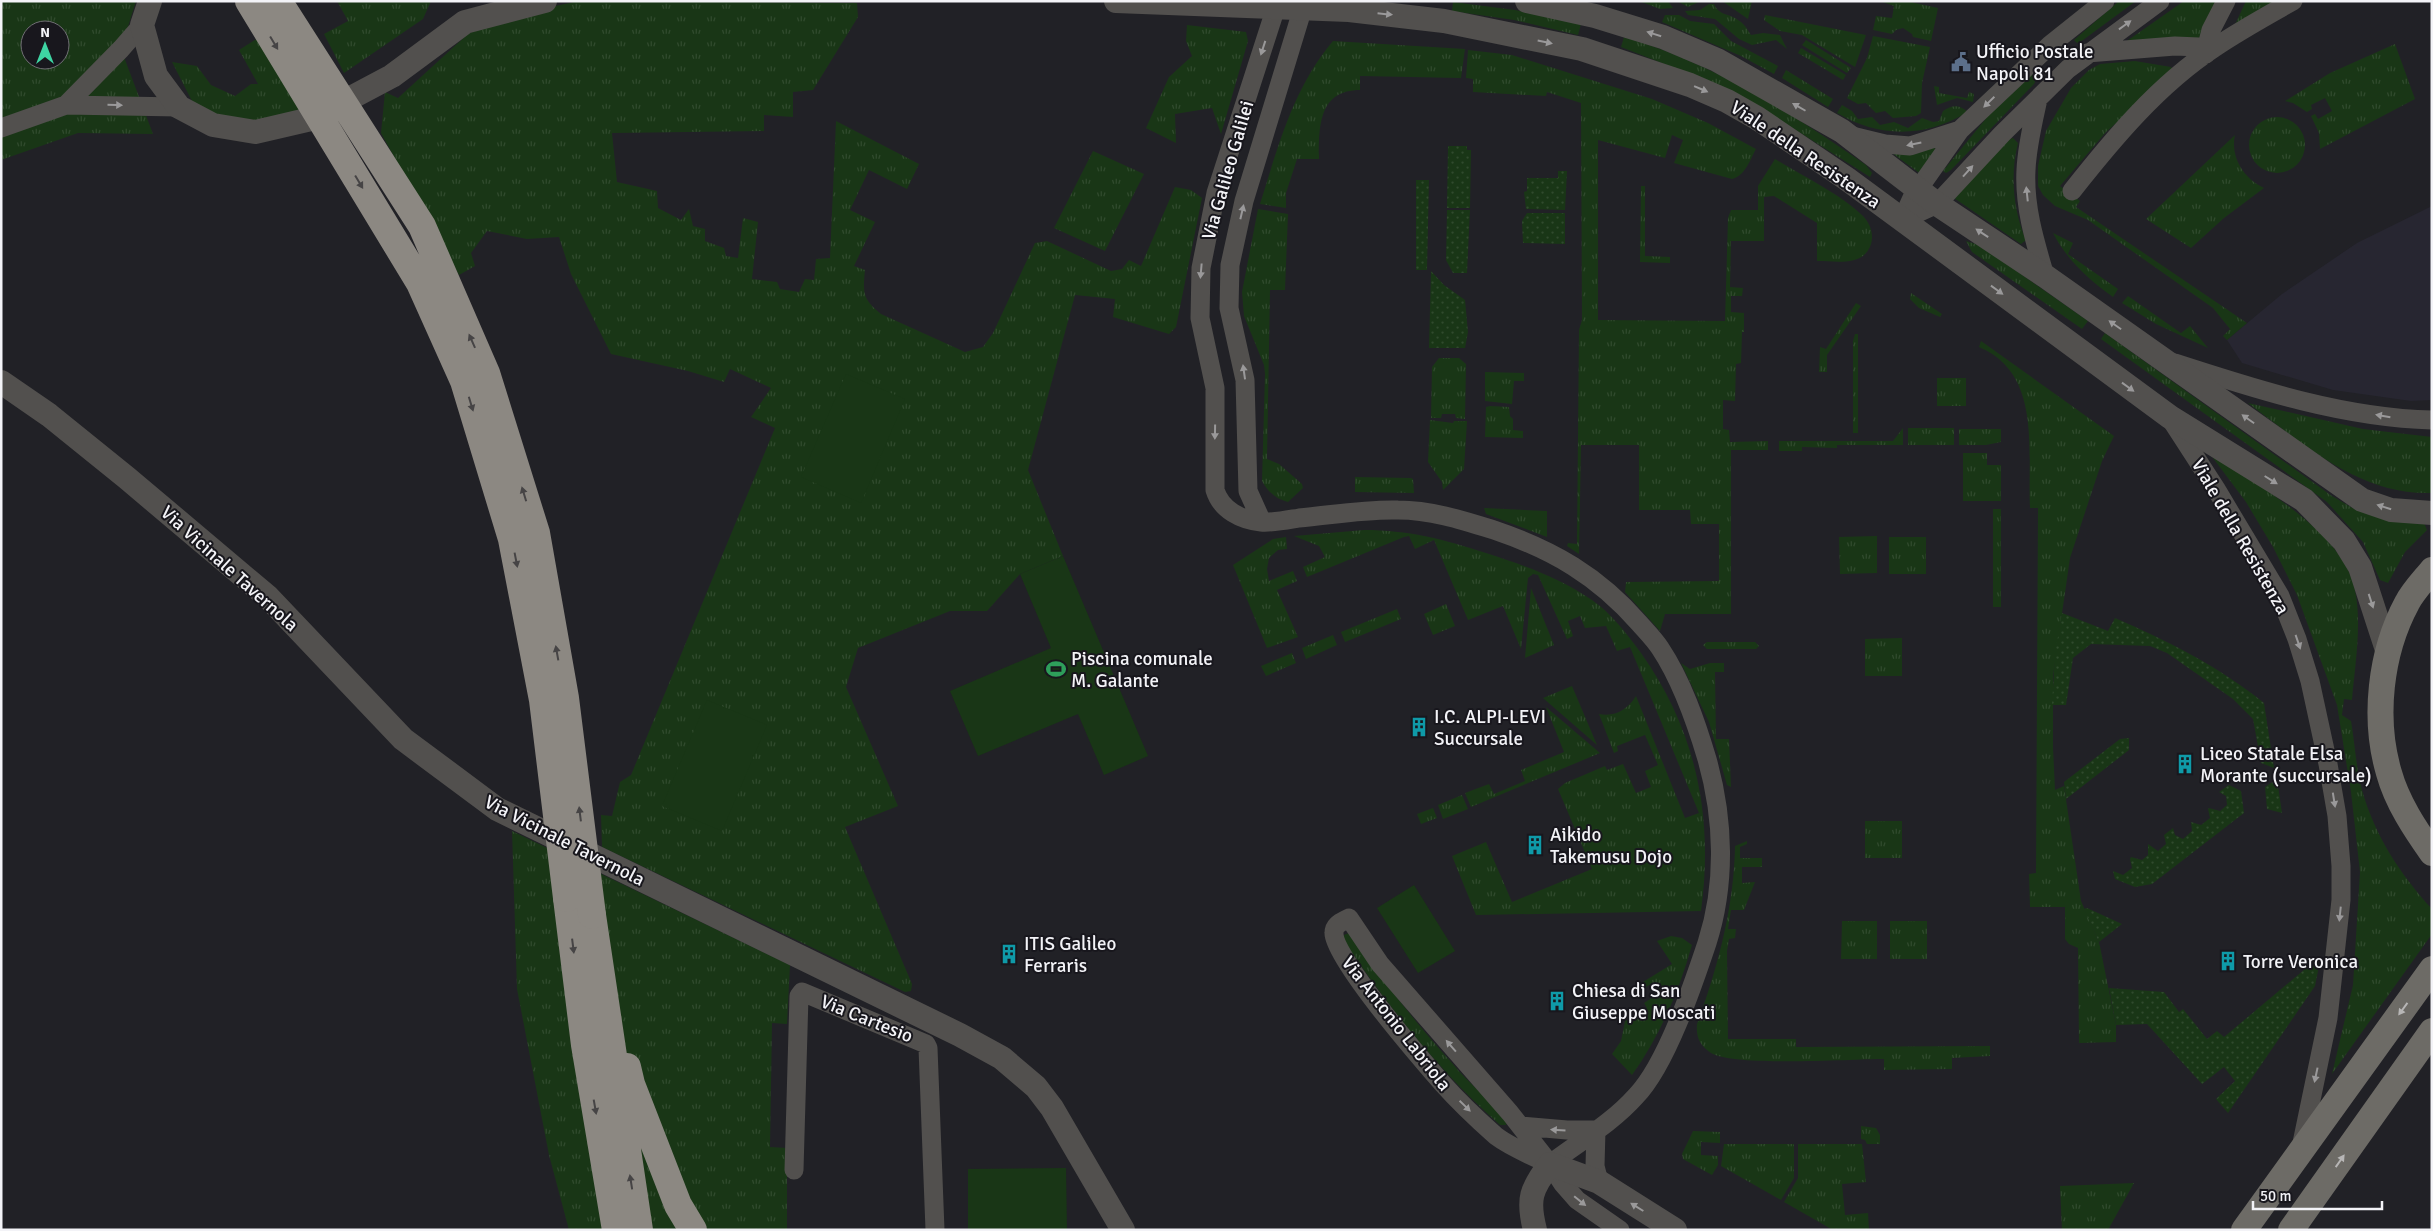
<svg xmlns="http://www.w3.org/2000/svg" width="2433" height="1231" viewBox="0 0 2433 1231" font-family="Signika,sans-serif">
	<defs>
		<pattern id="grass-tufts" width="24" height="20" patternUnits="userSpaceOnUse" patternTransform="scale(1.25)"><rect width="24" height="20" fill="#193616"/><path d="M3 7l-1-3M5 7V3M7 7l1-3M15 17l-1-3M17 17v-4M19 17l1-3" fill="none" stroke="#304a2d"/></pattern>
		<pattern id="garden-dots" width="8" height="8" patternUnits="userSpaceOnUse" patternTransform="scale(1.25)"><rect width="8" height="8" fill="#193616"/><path d="M2 2h.1M6 6h.1" fill="none" stroke="#304a2d" stroke-width="1.8" stroke-linecap="round"/></pattern>
	</defs>
	<rect width="100%" height="100%" fill="#212126"/>
	<path fill="#272631" d="M2432 206V400L2411 401 2333 390 2242 363 2227 340 2282 294 2357 243Z"/>
	<path fill="url(#grass-tufts)" fill-rule="evenodd" d="M1 1H136L121 49 153 134 78 133 1 160ZM30 30H60V60H30Z
		M337 1H431L423 19 344 73 324 34 348 21Z
		M579 1 857 3 858 17 813 90 793 92V117L764 115V131L612 133 617 182 657 191 658 208 681 220 689 209 693 226 705 229V241L724 248 726 256 738 258 743 218 758 222 752 279 777 282 780 289 799 292 805 279 814 280 816 259 830 258 836 121 919 164 907 189 869 170 850 210 875 222 854 266 865 270C863 292 862 299 881 314L965 352 983 347 993 333 1035 243 1047 241 1111 271 1122 269 1129 260 1141 266 1175 187 1191 190 1202 198 1176 327 1169 334 1113 317 1115 299 1075 295 1028 470 1063 556 1020 574 987 611H950L858 648 846 687 898 806 845 827 912 984 911 991 905 992 602 847 601 815 612 816 620 782 631 775 775 428 751 417 771 388 730 369 724 382 688 371 611 354 571 274 559 237 527 239 487 231 471 253 475 266 459 275 381 133 385 92 398 98 469 33 527 12Z
		M1639 1H1668L1673 8 1660 9Z
		M1677 1H1701L1688 7Z
		M1722 1H1752L1748 19Z
		M1880 1H1906L1938 8 1931 41 1913 37 1912 34 1903 28 1896 30 1892 34 1873 30 1876 16 1892 18 1894 6Z
		M2119 1H2136L2083 40 2077 43 2074 40Z
		M2184 1H2220L2204 33 2195 41 2124 43Z
		M2246 1H2283L2233 29Z
		M1453 2 1515 10 1581 24 1578 35 1514 20 1452 11Z
		M1709 4H1714C1719 16 1729 13 1738 20 1745 24 1747 29 1751 35L1763 33 1780 35 1787 49 1776 40 1752 45 1739 39 1715 19 1688 15 1685 11 1700 10Z
		M1665 15H1679L1690 21 1714 24 1731 41 1778 66 1774 74 1741 56 1662 22Z
		M1765 15 1866 35 1855 67 1802 35 1780 31 1764 20Z
		M1187 25 1246 32 1248 41 1221 134 1212 108 1175 114 1176 143 1146 128 1169 77 1192 56 1186 41Z
		M1873 36 1930 47 1922 83 1921 113 1916 116 1893 118 1885 111 1876 113 1866 103 1858 104 1847 98 1867 58Z
		M1624 37C1713 63 1790 112 1866 165L1872 173 1870 177 1758 106 1700 78 1621 47Z
		M258 38 306 111 270 123 227 120 192 101 172 62 197 66 211 85 235 96 251 84H258L239 50Z
		M1806 40 1851 68 1847 73 1802 45Z
		M1333 41 1465 49 1461 78 1360 76V90C1318 90 1319 128 1319 159H1297L1286 193V208L1260 204C1278 147 1293 88 1333 41Z
		M2395 44 2415 99 2320 149 2319 133 2311 116 2315 114 2318 119 2332 111 2325 98 2311 105 2312 109 2307 112 2293 103 2285 101 2330 73Z
		M1801 48 1846 75 1843 80 1798 53Z
		M1468 50 1512 55 1652 99 1708 123 1756 149C1750 160 1745 176 1732 179L1674 163 1683 140 1672 135 1665 158 1598 140V320L1725 321 1728 218 1731 210H1758V186L1775 159C1801 175 1842 195 1863 216 1870 223 1874 234 1871 244 1864 267 1836 261 1817 261V223L1774 196 1764 197V241H1731L1730 287 1743 288 1742 296H1731V312L1744 313V332H1742L1741 363 1736 364 1735 401 1723 400V429L1729 430 1730 442 1768 441V450H1731V614H1665L1660 631 1625 592 1626 582 1719 581V524H1691L1690 510H1639V445H1581L1579 554 1567 546 1568 543 1577 544 1579 330 1582 320 1581 103 1547 92 1546 96 1473 92V79L1466 78Z
		M2135 61 2171 67 2175 72 2106 132 2060 186 2080 201 2076 207 2247 323 2227 340 2223 336 2230 329 2213 308 2088 220 2055 206 2043 195 2038 186V166L2046 131 2071 88 2089 70 2100 64Z
		M1786 70 1833 99 1828 107 1782 78Z
		M2034 73 2038 76 2034 84 1951 170 1946 173 1943 171 1988 116Z
		M1934 86 1939 87V93L1967 98 1969 92 1974 94 1973 102 1957 98 1937 105Z
		M1842 105 1852 111 1858 119 1872 117 1880 125 1894 122 1908 128 1922 118 1933 122 1939 121 1943 111C1952 105 1959 104 1968 112 1925 138 1879 138 1837 113Z
		M2249 145a28 28 0 1 1 56 0a28 28 0 1 1-56 0Z
		M2235 135C2230 157 2244 179 2264 188L2224 218 2191 248 2146 219Z
		M2013 138 2018 143C2010 174 2013 210 2026 240L2021 244 1954 198 2008 139Z
		M1937 145 1922 175 1888 150Z
		M1093 151 1144 174 1105 251 1054 228Z
		M1641 186H1645V256L1670 257V263L1640 262Z
		M1258 209 1288 214 1285 290H1270L1267 459 1279 464 1302 484 1303 488 1288 502C1276 499 1268 492 1262 481L1265 374 1264 365 1244 316 1242 292Z
		M2053 233 2073 243 2068 254 2118 289 2113 297C2089 280 2067 260 2053 233Z
		M1966 241 1979 245 2088 321 2082 329 1972 252Z
		M1911 293 1942 314 1940 317 1919 308 1910 299Z
		M2128 296 2181 333 2190 326 2208 348 2156 324 2122 303Z
		M1856 303 1861 306 1827 355V372H1819L1820 347 1826 349Z
		M2105 333 2332 496 2356 510 2424 523 2427 530 2405 552 2388 583 2380 580 2363 542 2327 502 2101 339Z
		M1855 334H1858V433H1853V341Z
		M1981 341 2114 436 2102 461 2070 558 2053 676V747L2055 790 2064 786 2081 901 2099 942 2116 1025V1042L2079 1043 2078 948 2069 944 2065 939V907H2030L2029 874 2036 873 2038 508H2030C2027 453 2043 374 1979 347Z
		M1439 358H1459L1466 364 1465 419 1456 418 1455 414H1442L1441 418H1431L1432 367Z
		M1485 372 1524 373V381H1514L1512 404 1485 401Z
		M1937 378H1966V406H1937Z
		M2248 403 2363 429 2432 437V493C2360 496 2302 443 2248 403Z
		M1490 406 1509 407 1510 416 1513 419V430L1523 431V438L1485 437 1486 407Z
		M1430 420 1453 423 1454 421H1467L1464 469 1443 490 1442 482 1428 462Z
		M1903 428V445H1837V448L1802 447V451H1779V441H1893Z
		M1908 428H1954V445H1908Z
		M1959 429H2001V442L1986 445H1959Z
		M2207 450C2252 482 2334 527 2352 579 2364 615 2355 663 2352 700L2344 699 2342 715 2351 721C2355 744 2356 768 2362 790 2375 836 2400 874 2432 909V934L2332 1074 2353 985 2360 872 2351 792 2337 705 2297 595 2273 547 2246 502Z
		M1963 453H1987V465H2001V501H1963Z
		M1355 477 1411 478 1413 479 1414 493 1355 492Z
		M1484 508 1547 511V537L1486 514Z
		M1993 509H2001V607H1993Z
		M1364 530C1408 530 1443 539 1486 553 1523 565 1559 577 1592 600 1611 613 1627 634 1641 653 1696 730 1714 817 1701 911L1476 915 1452 856 1486 842 1512 902 1592 869 1558 789 1565 783 1605 766 1607 770 1623 764 1636 793 1651 787 1645 771 1658 765 1645 735 1617 746 1618 751 1614 753 1599 714C1615 717 1627 710 1636 696L1685 818 1699 813 1630 647 1617 651 1606 626 1585 628 1580 616 1568 621 1573 636 1567 639 1538 575 1533 574 1528 578 1521 649 1503 606 1468 620 1434 540 1415 549 1409 536 1404 537 1307 577 1303 567 1325 557 1319 546 1294 536Z
		M1877 536V573L1840 574 1839 537Z
		M1286 537 1287 549 1278 550 1269 558 1267 569 1269 581 1293 571 1297 581 1277 590 1298 637 1267 648 1233 565 1273 539Z
		M1889 537H1926V574H1889Z
		M1531 588 1554 645 1525 658Z
		M1446 604 1455 626 1433 635 1424 614Z
		M1397 609 1401 619 1345 642 1341 632Z
		M1333 635 1337 645 1306 659 1302 648Z
		M1902 638V676H1865V639Z
		M1707 642H1755L1759 646 1756 649H1707L1703 645Z
		M1292 653 1296 663 1266 676 1261 666Z
		M1681 663 1690 669 1710 663H1724V672H1715L1716 739H1729L1731 787 1727 785 1709 722Z
		M1572 686 1597 745 1543 698Z
		M1546 707 1600 753 1471 807 1465 793 1489 784 1494 794 1525 781 1521 770 1564 752Z
		M1462 795 1468 809 1443 819 1438 805Z
		M1433 808 1437 818 1421 824 1417 814Z
		M1865 821H1902V858H1865Z
		M512 831 790 965 787 1024 772 1023 770 1147 787 1148V1230H569L549 1155 517 989Z
		M1747 841V844L1740 847V858H1762V867H1742V883L1755 882 1744 910H1731L1728 929H1736L1735 938 1729 939 1727 951 1728 1039H1796V1047L1990 1046V1056L1952 1058V1069L1884 1070V1059C1851 1059 1733 1067 1711 1053 1699 1045 1696 1037 1697 1024 1718 967 1734 907 1735 846Z
		M1842 921H1877V959H1841Z
		M1890 921H1927V959H1890Z
		M1349 933C1381 979 1415 1022 1452 1063 1469 1084 1491 1100 1507 1122L1506 1125H1500C1439 1071 1389 1008 1344 941V935Z
		M1671 936 1682 938 1692 945C1679 991 1660 1036 1632 1075L1612 1054 1621 1041 1625 1021 1647 1008 1644 1003 1655 996 1649 985 1646 987 1643 982 1672 964 1657 941Z
		M1861 1126 1876 1128 1880 1135V1144H1867L1865 1140 1861 1139Z
		M1693 1131 1720 1132V1143L1701 1142V1155L1718 1156V1165L1712 1175 1683 1159 1682 1154Z
		M1724 1144H1794V1178L1781 1200 1721 1166Z
		M1798 1144H1862L1866 1182 1842 1184 1845 1215 1868 1213 1869 1230H1833L1784 1202 1798 1178Z
		M2134 1183 2108 1230H2062L2060 1186Z"/>
	<path fill="url(#garden-dots)" d="M1448 146H1467V150H1471L1470 208H1447Z
		M1558 171H1567L1565 210 1526 209 1524 192 1527 191V178H1558Z
		M1416 180H1429L1427 270H1416Z
		M1447 210H1470L1467 273H1453L1446 260Z
		M1527 213H1565V244L1523 243 1522 221Z
		M1431 271 1444 285 1465 300 1468 332 1465 348H1429Z
		M2062 613 2108 631 2115 618C2166 640 2220 667 2264 703L2274 768 2261 763 2253 719 2233 699 2167 653 2150 646 2091 644 2073 658 2066 705H2052L2055 654Z
		M2129 738V750L2066 799 2064 782 2120 739Z
		M2277 779 2282 813 2267 809 2265 787Z
		M2229 785 2241 791 2244 813 2152 884 2135 887 2115 879 2113 871 2123 875 2132 868 2130 859 2131 857 2142 860 2148 855V844L2158 851 2166 844 2164 835 2173 828 2175 835 2183 839 2192 831 2191 822 2201 825 2210 818 2208 809 2209 808 2220 811 2227 805 2226 796 2219 792Z
		M2087 908 2122 924 2099 942 2084 909Z
		M2317 959 2320 961 2315 986 2228 1113 2216 1099 2235 1081 2224 1067 2202 1084 2147 1024 2116 1025 2109 988 2164 992 2179 1012 2183 1009 2207 1039 2217 1031 2224 1037Z"/>
	<path fill="#193616" d="M846 374 905 399 861 503 801 477Z
		M1063 556 1148 756 1104 775 1078 714 978 756 950 691 1051 648 1020 574Z
		M707 700 767 725 722 831 662 806Z
		M1414 885 1455 951 1418 973 1377 908Z
		M1066 1168 1067 1230H968V1169Z"/>
	<g fill="none" stroke-linecap="round" stroke-linejoin="round">
		<path stroke="#52504e" stroke-width="19" d="M1278 1 1216 193 1201 268 1200 318 1215 388V490C1221 510 1241 520 1261 522 1273 523 1287 520 1299 518 1332 515 1365 509 1398 510 1431 510 1462 520 1494 530 1553 550 1598 576 1639 623 1646 631 1654 639 1660 648 1682 681 1696 722 1707 759 1724 819 1726 884 1707 943 1693 985 1666 1065 1636 1096 1612 1123 1579 1142 1550 1164
			M2212 49 2208 42 2211 30 2226 1
			M2087 53 2175 46 2199 47 2206 54
			M2038 99C2033 122 2027 146 2026 170 2024 207 2035 242 2045 276
			M66 105 121 49 142 25
			M1 128 66 105 179 107
			M1852 136 1885 144 1910 146 1960 130
			M2072 191C2113 139 2158 85 2214 48 2239 31 2266 16 2293 1
			M1902 220 1937 204 2002 134 2068 69 2160 1
			M1902 220 1912 198 1960 130 2050 45 2105 1
			M2175 363C2258 390 2345 418 2432 420
			M2170 418 2216 489 2280 596 2297 639 2310 681 2328 764 2337 816 2341 866V900L2328 1018 2302 1143
			M1262 522 1248 491 1245 380 1229 308 1230 265 1244 201 1305 1
			M1520 1126 1567 1130H1596
			M1596 1130 1595 1166 1599 1182
			M1550 1164C1532 1156 1512 1148 1496 1136 1478 1120 1458 1101 1442 1083 1422 1060 1333 957 1334 933 1334 924 1342 922 1349 918L1380 964 1510 1113 1550 1164 1563 1184 1577 1200 1620 1230
			M794 1170 799 996 802 992 926 1044 928 1048 935 1230"/>
		<path stroke="#52504e" stroke-width="24" d="M150 1 142 25 147 43 156 76 179 107 213 125 255 132 311 119 392 76 465 22 545 1
			M1116 1 1349 10 1444 21 1582 49 1690 85 1727 101 1757 118 1847 179 2170 417 2304 500 2344 541 2360 567 2388 653
			M1527 1 1595 16 1663 37 1717 60 1842 131 1937 204 2045 276 2362 500 2391 510 2432 513
			M1 382 49 415 127 478 268 597 403 739 497 809 960 1035 1002 1058 1036 1087 1052 1108 1123 1230
			M1535 1230C1527 1199 1531 1189 1550 1164L1599 1182 1675 1230"/>
		<path stroke="#6d6b66" stroke-width="26" d="M2432 570C2424 580 2413 591 2407 603 2380 653 2373 719 2389 773 2397 802 2415 829 2432 853
			M2244 1230 2432 969
			M2291 1230 2432 1031"/>
		<path stroke="#8c8882" stroke-width="28" d="M567 898 585 1045 616 1230
			M592 915 639 1230
			M627 1067 631 1084 678 1205 693 1230"/>
		<path stroke="#8c8882" stroke-width="28" d="M249 1 420 283 464 381 512 539 543 700 567 898
			M278 1 422 226 486 373 536 533 565 698 592 915"/>
	</g>
	<defs><path id="oneway-solid" d="M-6-.8H1V-3.2L6.5 0L1 3.2V.8H-6Z" transform="scale(1.25)"/></defs>
	<g fill="#9a999a">
		<use href="#oneway-solid" transform="translate(1385 14) rotate(6)"/>
		<use href="#oneway-solid" transform="translate(2125 25) rotate(-36)"/>
		<use href="#oneway-solid" transform="translate(1654 34) rotate(-163)"/>
		<use href="#oneway-solid" transform="translate(1545 42) rotate(12)"/>
		<use href="#oneway-solid" transform="translate(1263 48) rotate(108)"/>
		<use href="#oneway-solid" transform="translate(1701 89) rotate(23)"/>
		<use href="#oneway-solid" transform="translate(1989 102) rotate(136)"/>
		<use href="#oneway-solid" transform="translate(115 105) rotate(1)"/>
		<use href="#oneway-solid" transform="translate(1799 107) rotate(-150)"/>
		<use href="#oneway-solid" transform="translate(1914 144) rotate(168)"/>
		<use href="#oneway-solid" transform="translate(1968 171) rotate(-48)"/>
		<use href="#oneway-solid" transform="translate(2027 194) rotate(-96)"/>
		<use href="#oneway-solid" transform="translate(1242 212) rotate(-77)"/>
		<use href="#oneway-solid" transform="translate(1982 233) rotate(-146)"/>
		<use href="#oneway-solid" transform="translate(1201 271) rotate(95)"/>
		<use href="#oneway-solid" transform="translate(1997 290) rotate(36)"/>
		<use href="#oneway-solid" transform="translate(2115 325) rotate(-145)"/>
		<use href="#oneway-solid" transform="translate(1244 372) rotate(-98)"/>
		<use href="#oneway-solid" transform="translate(2128 387) rotate(36)"/>
		<use href="#oneway-solid" transform="translate(2383 416) rotate(-170)"/>
		<use href="#oneway-solid" transform="translate(2248 419) rotate(-145)"/>
		<use href="#oneway-solid" transform="translate(1215 432) rotate(91)"/>
		<use href="#oneway-solid" transform="translate(2271 480) rotate(32)"/>
		<use href="#oneway-solid" transform="translate(2384 507) rotate(-162)"/>
		<use href="#oneway-solid" transform="translate(2371 601) rotate(72)"/>
		<use href="#oneway-solid" transform="translate(2298 642) rotate(71)"/>
		<use href="#oneway-solid" transform="translate(2334 800) rotate(81)"/>
		<use href="#oneway-solid" transform="translate(2340 914) rotate(96)"/>
		<use href="#oneway-solid" transform="translate(1451 1046) rotate(-131)"/>
		<use href="#oneway-solid" transform="translate(2316 1075) rotate(102)"/>
		<use href="#oneway-solid" transform="translate(1465 1106) rotate(44)"/>
		<use href="#oneway-solid" transform="translate(1558 1130) rotate(-176)"/>
		<use href="#oneway-solid" transform="translate(1580 1201) rotate(39)"/>
		<use href="#oneway-solid" transform="translate(1637 1207) rotate(-148)"/>
	</g>
	<g fill="#464445">
		<use href="#oneway-solid" transform="translate(274 43) rotate(59)"/>
		<use href="#oneway-solid" transform="translate(359 182) rotate(59)"/>
		<use href="#oneway-solid" transform="translate(472 341) rotate(-114)"/>
		<use href="#oneway-solid" transform="translate(471 404) rotate(73)"/>
		<use href="#oneway-solid" transform="translate(524 494) rotate(-107)"/>
		<use href="#oneway-solid" transform="translate(516 560) rotate(79)"/>
		<use href="#oneway-solid" transform="translate(557 653) rotate(-100)"/>
		<use href="#oneway-solid" transform="translate(580 814) rotate(-97)"/>
		<use href="#oneway-solid" transform="translate(573 946) rotate(83)"/>
		<use href="#oneway-solid" transform="translate(595 1107) rotate(80)"/>
		<use href="#oneway-solid" transform="translate(631 1182) rotate(-99)"/>
	</g>
	<g fill="#b7b6b6">
		<use href="#oneway-solid" transform="translate(2403 1009) rotate(126)"/>
		<use href="#oneway-solid" transform="translate(2340 1161) rotate(-55)"/>
	</g>
	<defs>
		<symbol id="civic-bare" viewBox="-9 -9 18 18"><path d="M-.6-6.5H3V-4.5H.6V-3L4-1V1h2V6H-6V1h2V-1L-.6-3ZM-1.2 2.5V6h2.4V2.5Z" fill="#5c6f8a" stroke="#18171d" stroke-width="2.5" paint-order="stroke"/></symbol>
		<symbol id="stadium-bare" viewBox="-9 -9 18 18"><path d="M0-5a6.5 5 0 1 0 0 10a6.5 5 0 1 0 0-10ZM-3.5-1.8h7v3.6h-7Z" fill="#2e9e5b" stroke="#18171d" stroke-width="2.5" paint-order="stroke"/></symbol>
		<symbol id="building-bare" viewBox="-9 -9 18 18"><path d="M-4-6H4V6H1V3H-1V6H-4ZM-2.5-4.3h1.7v1.8h-1.7ZM.8-4.3h1.7v1.8H.8ZM-2.5-1h1.7V.8h-1.7ZM.8-1h1.7V.8H.8Z" fill="#0f9aa8" stroke="#18171d" stroke-width="2.5" paint-order="stroke"/></symbol>
	</defs>
	<g fill-rule="evenodd">
		<use href="#civic-bare" x="1947" y="48" width="28" height="28"/>
		<use href="#stadium-bare" x="1042" y="655" width="28" height="28"/>
		<use href="#building-bare" x="1405" y="713" width="28" height="28"/>
		<use href="#building-bare" x="2171" y="750" width="28" height="28"/>
		<use href="#building-bare" x="1521" y="831" width="28" height="28"/>
		<use href="#building-bare" x="995" y="940" width="28" height="28"/>
		<use href="#building-bare" x="2214" y="947" width="28" height="28"/>
		<use href="#building-bare" x="1543" y="987" width="28" height="28"/>
	</g>
	<g text-anchor="middle" stroke-width="4" stroke-linejoin="round" paint-order="stroke">
		<g font-size="19" fill="#f3f3f7" stroke="#18171d" text-anchor="start">
			<text x="1976" y="58">Ufficio Postale<tspan x="1976" dy="22">Napoli 81</tspan></text>
			<text x="1071" y="665">Piscina comunale<tspan x="1071" dy="22">M. Galante</tspan></text>
			<text x="1434" y="723">I.C. ALPI-LEVI<tspan x="1434" dy="22">Succursale</tspan></text>
			<text x="2200" y="760">Liceo Statale Elsa<tspan x="2200" dy="22">Morante (succursale)</tspan></text>
			<text x="1550" y="841">Aikido<tspan x="1550" dy="22">Takemusu Dojo</tspan></text>
			<text x="1024" y="950">ITIS Galileo<tspan x="1024" dy="22">Ferraris</tspan></text>
			<text x="2243" y="968">Torre Veronica</text>
			<text x="1572" y="997">Chiesa di San<tspan x="1572" dy="22">Giuseppe Moscati</tspan></text>
		</g>
		<g font-size="19" fill="#f3f3f7" stroke="#18171d">
			<text transform="translate(1806 154) rotate(34)" y="7">Viale della Resistenza</text>
			<text transform="translate(1227 170) rotate(-74)" y="7">Via Galileo Galilei</text>
			<text transform="translate(2241 536) rotate(60)" y="7">Viale della Resistenza</text>
			<text transform="translate(230 568) rotate(42)" y="7">Via Vicinale Tavernola</text>
			<text transform="translate(565 840) rotate(27)" y="7">Via Vicinale Tavernola</text>
			<text transform="translate(867 1018) rotate(22)" y="7">Via Cartesio</text>
			<text transform="translate(1397 1023) rotate(52)" y="7">Via Antonio Labriola</text>
		</g>
	</g>
	<rect width="2433" height="1231" fill="none" stroke="#f3f3f7" stroke-width="5"/>
	<g transform="translate(45 45)"><circle r="24" fill="#18171d" stroke="#706f74"/>
	<path d="M0-4L9 19L0 12L-9 19Z" fill="#3ed4a3"/>
	<text y="-8" font-size="14" font-weight="bold" text-anchor="middle" fill="#f3f3f7">N</text>
	</g>
	<path d="M2253 1201v8h129v-8" fill="none" stroke="#f3f3f7" stroke-width="2.5"/>
	<text x="2260" y="1201" font-size="15" fill="#f3f3f7" stroke="#18171d" stroke-width="4" paint-order="stroke">50 m</text>
</svg>
